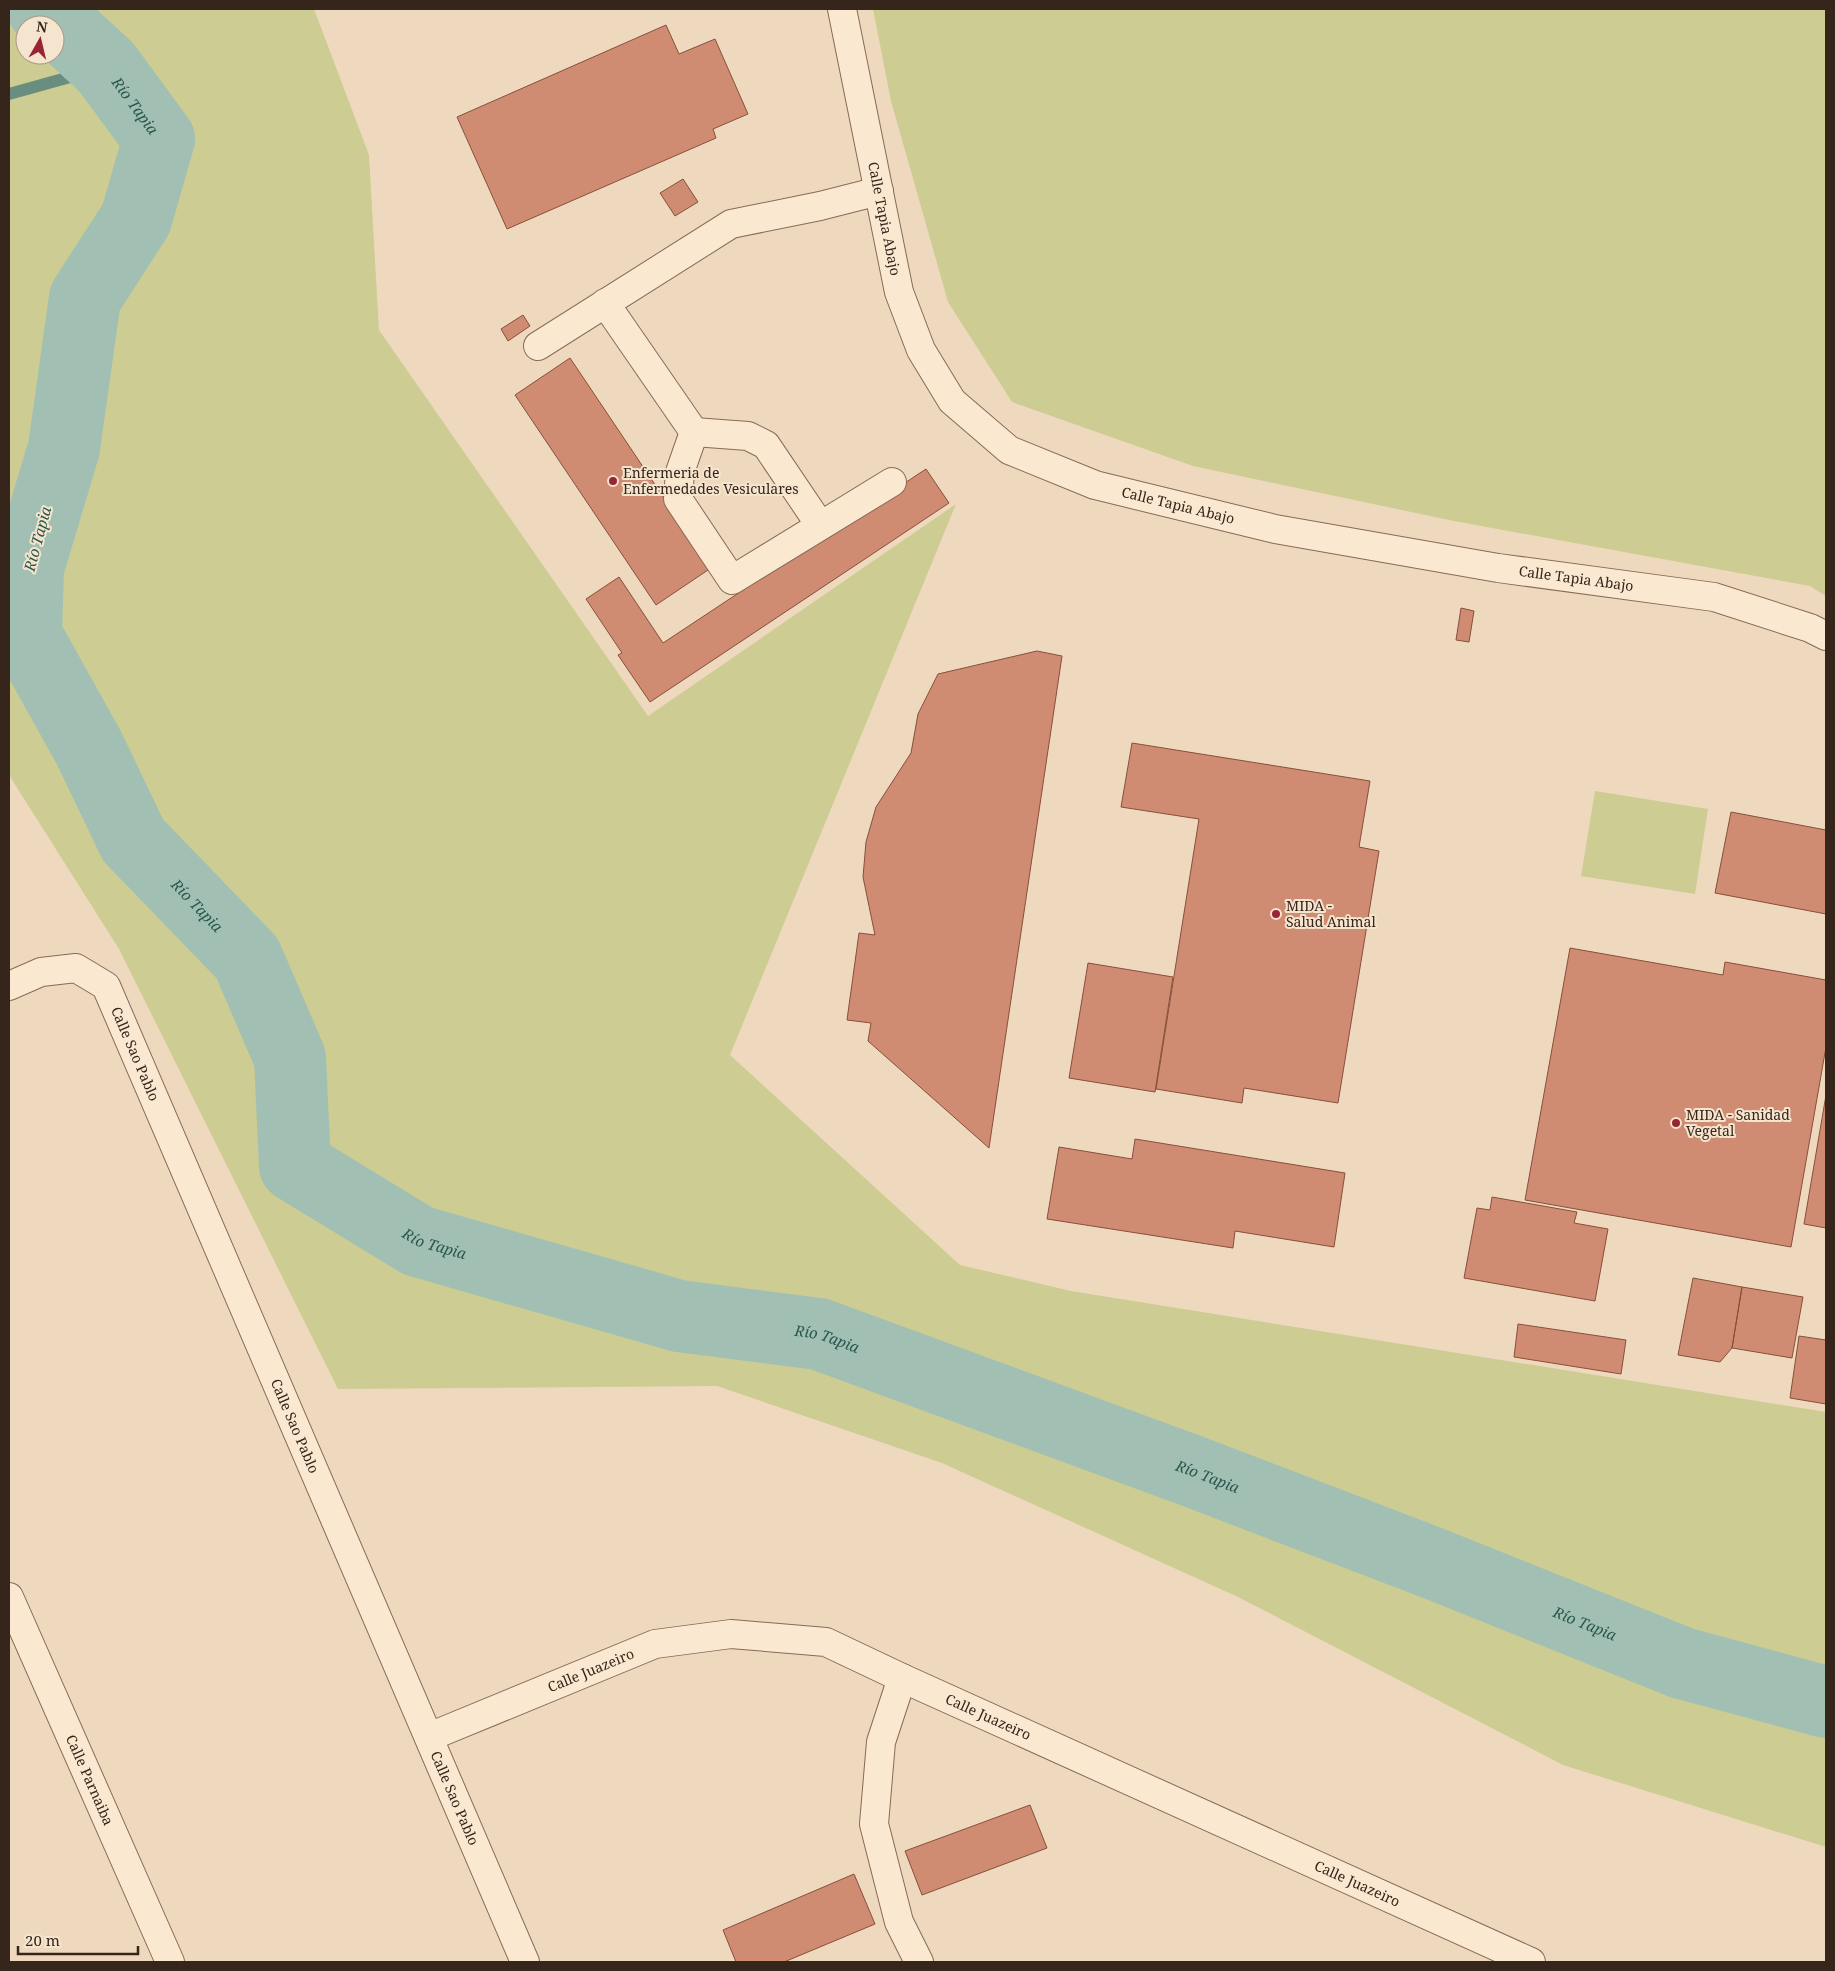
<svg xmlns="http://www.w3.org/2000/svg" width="1835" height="1971" viewBox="0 0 1835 1971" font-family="'Noto Serif',serif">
	<rect width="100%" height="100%" fill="#efd9be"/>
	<path fill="#cdcc92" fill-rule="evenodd" d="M9 9H314L369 155 379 330 648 716 956 504 730 1055 960 1265 1071 1291 1826 1412V1847L1563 1765 1238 1597 942 1463 717 1386 338 1389 119 949 9 775ZM25 25H55V55H25Z
		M873 9H1826V596L1810 586 1454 521 1193 466 1012 402 948 302 891 101Z
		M1595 791 1708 809 1695 894 1581 876Z"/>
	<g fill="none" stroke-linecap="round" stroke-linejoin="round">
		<path stroke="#698e80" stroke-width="12" d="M9 94 106 67"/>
		<path stroke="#a1c0b3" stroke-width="72" id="s1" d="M43 9 106 67 159 139 136 219 85 298 64 448 28 568 26 635 89 748 133 840 247 958 290 1058 295 1166 418 1241 679 1316 819 1334 1192 1471 1435 1564 1682 1663 1826 1702"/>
	</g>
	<path fill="#cf8c72" stroke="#874f3b" d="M666 25 679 54 715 39 748 114 713 129 716 138 507 229 457 117Z
		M683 179 698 202 675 216 660 193Z
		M523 315 530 326 508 341 501 329Z
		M570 358 711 568 656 605 515 395Z
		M926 469 949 503 650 702 618 655 622 653 586 599 619 577 663 643Z
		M1461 608 1474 611 1469 642 1456 640Z
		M1037 651 1062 656 989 1148 868 1041 871 1023 847 1020 859 933 875 935 863 877 866 842 876 807 911 753 918 714 938 674Z
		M1132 743 1370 781 1359 847 1379 851 1338 1103 1244 1088 1242 1103 1156 1089 1199 819 1121 807Z
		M1731 812 1826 830V914L1715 893Z
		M1570 948 1723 975 1725 962 1826 980V1047L1791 1247 1525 1200Z
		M1088 963 1173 977 1155 1092 1069 1078Z
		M1826 1095V1228L1804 1224Z
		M1135 1139 1345 1173 1334 1247 1235 1231 1233 1248 1047 1219 1059 1147 1132 1159Z
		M1492 1197 1577 1212 1574 1223 1608 1229 1595 1301 1464 1278 1477 1208 1490 1210Z
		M1693 1278 1742 1287 1732 1348 1720 1362 1678 1355Z
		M1742 1287 1803 1297 1792 1358 1732 1348Z
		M1518 1324 1626 1340 1621 1374 1514 1357Z
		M1799 1336 1826 1340V1404L1790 1398Z
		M1030 1805 1047 1848 922 1895 905 1851Z
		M854 1874 875 1924 784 1962H736L723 1930Z"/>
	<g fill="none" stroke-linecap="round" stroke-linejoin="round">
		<defs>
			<g id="minor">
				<path id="s2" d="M842 9 899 292 921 350 952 401 1009 450 1095 485 1275 529 1498 568 1714 597 1810 628 1826 636"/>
				<path d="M605 303 694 432"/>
				<path d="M538 346 731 224 820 206 879 191"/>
				<path d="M694 432 680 472 678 499 732 580 892 482"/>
				<path d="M694 432 748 436 766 445 820 525"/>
				<path id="s3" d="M9 986 41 972 76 968 106 986 525 1962"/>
				<path id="s4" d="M9 1597 170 1962"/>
				<path d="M902 1678 881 1742 874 1824 899 1922 919 1962"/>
				<path id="s5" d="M429 1737 655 1644 731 1634 826 1642 902 1678 1531 1962"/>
			</g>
		</defs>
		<use href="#minor" stroke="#886a56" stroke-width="30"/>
		<use href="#minor" stroke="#fae8d1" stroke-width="28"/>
	</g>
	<g fill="#982435" stroke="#f6e5ce" stroke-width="2">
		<circle cx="613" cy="481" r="5"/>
		<circle cx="1276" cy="914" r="5"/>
		<circle cx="1676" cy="1123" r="5"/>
	</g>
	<g text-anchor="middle" stroke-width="4" stroke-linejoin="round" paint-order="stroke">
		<g font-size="14" fill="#36251b" stroke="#f6e5ce">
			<text dy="5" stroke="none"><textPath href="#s2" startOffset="214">Calle Tapia Abajo</textPath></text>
			<text dy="5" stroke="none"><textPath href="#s2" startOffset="664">Calle Tapia Abajo</textPath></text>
			<text dy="5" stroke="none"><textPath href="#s2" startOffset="1069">Calle Tapia Abajo</textPath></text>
			<text dy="5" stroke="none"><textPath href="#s3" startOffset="179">Calle Sao Pablo</textPath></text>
			<text dy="5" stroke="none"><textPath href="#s3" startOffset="584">Calle Sao Pablo</textPath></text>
			<text dy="5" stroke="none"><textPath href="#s5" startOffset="175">Calle Juazeiro</textPath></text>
			<text dy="5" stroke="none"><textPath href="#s5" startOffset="595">Calle Juazeiro</textPath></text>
			<text dy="5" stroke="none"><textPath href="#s4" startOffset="200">Calle Parnaiba</textPath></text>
			<text dy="5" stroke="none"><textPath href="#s3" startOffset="989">Calle Sao Pablo</textPath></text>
			<text dy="5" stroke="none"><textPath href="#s5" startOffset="1000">Calle Juazeiro</textPath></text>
		</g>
		<g font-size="14" fill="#36251b" stroke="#f6e5ce" text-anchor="start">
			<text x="623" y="478">Enfermeria de<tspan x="623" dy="16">Enfermedades Vesiculares</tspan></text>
			<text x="1286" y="911">MIDA -<tspan x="1286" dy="16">Salud Animal</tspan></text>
			<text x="1686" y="1120">MIDA - Sanidad<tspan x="1686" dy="16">Vegetal</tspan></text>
		</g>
		<g font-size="15" font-style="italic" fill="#2a574e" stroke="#f6e5ce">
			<text dy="5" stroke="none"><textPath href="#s1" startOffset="134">Río Tapia</textPath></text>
			<text transform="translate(38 539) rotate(-75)" y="5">Río Tapia</text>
			<text dy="5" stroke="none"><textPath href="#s1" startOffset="1019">Río Tapia</textPath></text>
			<text dy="5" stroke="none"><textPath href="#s1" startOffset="1469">Río Tapia</textPath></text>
			<text dy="5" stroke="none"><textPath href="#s1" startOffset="1874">Río Tapia</textPath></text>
			<text dy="5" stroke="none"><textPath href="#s1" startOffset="2279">Río Tapia</textPath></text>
			<text dy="5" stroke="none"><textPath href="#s1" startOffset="2684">Río Tapia</textPath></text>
		</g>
	</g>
	<rect width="1835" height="1971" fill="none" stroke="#36251b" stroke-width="20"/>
	<g transform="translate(40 40) rotate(8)"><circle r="24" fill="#f6e5ce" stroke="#a99886"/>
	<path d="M0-4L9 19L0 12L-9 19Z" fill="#982435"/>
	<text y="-8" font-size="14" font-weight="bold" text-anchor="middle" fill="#36251b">N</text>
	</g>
	<path d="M18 1946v8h120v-8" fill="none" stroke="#36251b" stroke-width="2.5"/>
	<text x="25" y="1946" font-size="15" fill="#36251b" stroke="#f6e5ce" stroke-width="4" paint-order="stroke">20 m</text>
</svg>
